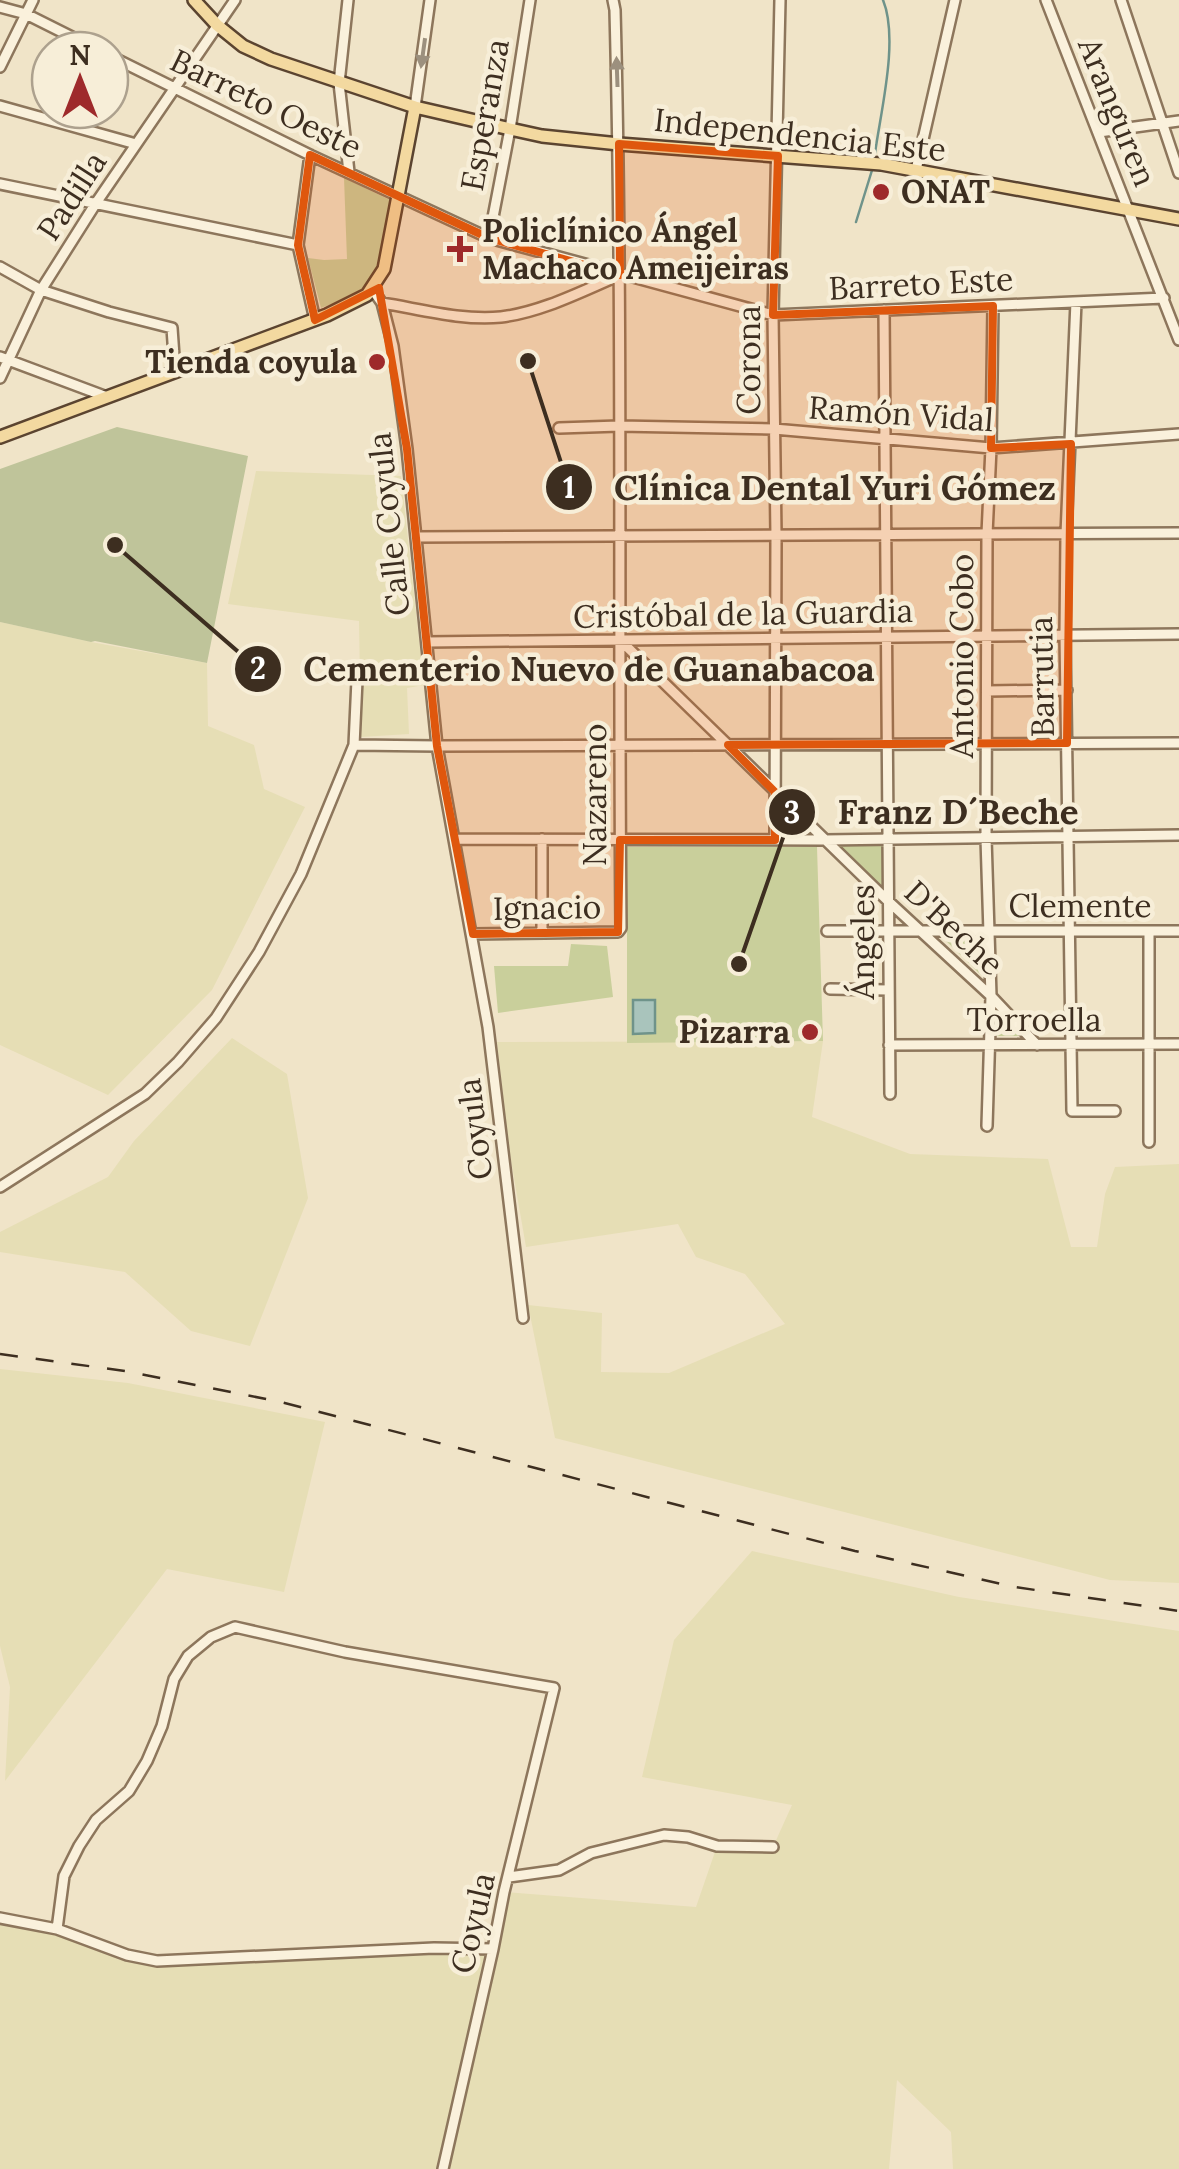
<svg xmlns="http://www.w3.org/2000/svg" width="1179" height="2169" viewBox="0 0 1179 2169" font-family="Lora,serif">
	<rect width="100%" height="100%" fill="#f0e4c8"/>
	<path fill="#e6deb5" d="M256 471 401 476 424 685 407 688 409 734 361 737 359 621 228 604Z
		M0 622 91 642 207 663 208 726 254 745 264 789 305 807 212 990 108 1095 0 1045Z
		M232 1038 287 1074 308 1198 250 1346 191 1331 125 1272 0 1252V1232L108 1177 134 1141Z
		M823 1041 812 1117 910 1154 1048 1159 1071 1247H1097L1105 1194 1115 1167 1179 1164V1583L1110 1580 555 1438 528 1305 602 1313 601 1372 669 1373 785 1324 745 1274 696 1257 678 1224 526 1247 509 1149 497 1042Z
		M0 1369 128 1383 325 1422 284 1592 167 1569 5 1781 10 1687 0 1646Z
		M752 1551 959 1597 1179 1631V2169H953L951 2132 897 2080 889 2169H0V1918L157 1961 493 1949 504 1892 696 1907 717 1846 773 1847 792 1805 642 1777 674 1640Z"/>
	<path fill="#c9cf9b" d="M344 178 390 200C385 234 386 277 352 296 343 301 331 304 321 308L308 258 324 260 347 259Z
		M832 842H885V889Z
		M627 847H817L823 1041 627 1043Z
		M981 935 982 976 941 936Z
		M571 944 607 946 613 997 498 1013 494 966H568Z
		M993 1003 1027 1036H994Z"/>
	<path fill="#bfc49a" d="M117 427 248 456 207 663 95 641 91 642 0 622V469Z"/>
	<path fill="#a9c4bc" stroke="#6f938a" stroke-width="2.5" d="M633 1000H655V1033L633 1034Z"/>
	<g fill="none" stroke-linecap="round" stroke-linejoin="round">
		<path stroke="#6f938a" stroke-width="2.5" d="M875 153C881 110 899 39 883 0
			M856 222 873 167"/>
		<defs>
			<path id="minor" d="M348 0 339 83 349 172
				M1046 0 1179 340
				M1121 0 1179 173
				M0 7 26 14 98 50
				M110 56 310 155 489 238 773 315 1164 298
				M0 67 33 0
				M0 106 136 144
				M415 107 430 0
				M1099 132 1179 121
				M310 155 298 245 315 320
				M916 170 955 0
				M0 184 298 245
				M489 238 510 129 530 0
				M0 267 41 290 109 312 172 328 175 371
				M372 289 382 303 393 346 407 449 437 746 488 1027 523 1318
				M1076 302 1066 534 1065 635 1072 1111H1115
				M382 303C420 309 462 321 501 317 542 312 582 291 620 275
				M884 310 890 1094
				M0 357 107 397
				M0 378 41 290 96 203 235 0
				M559 428 619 426 774 429 991 448 1179 434
				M416 537 1179 533
				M620 640 887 900 991 996 1037 1045
				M427 642 1179 634
				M987 691 1067 690
				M354 745 437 746 1179 743
				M456 839 825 840 1179 835
				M542 839V933
				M775 840 776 535 773 315 780 0
				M827 931H1179
				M473 934 618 932 621 928C618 622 623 316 615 10L613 0
				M830 989 888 990
				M889 1045 1179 1044
				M987 1126 991 996 986 838 987 534 991 448 993 306
				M1149 1142V931
				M0 1187 145 1094 178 1062 216 1018 259 952 301 874 354 745 357 680
				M509 1877 559 1870 591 1853 664 1835 688 1837 717 1846 773 1847
				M0 1918 57 1929 127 1955 157 1961 434 1948 493 1949
				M57 1929 64 1876 79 1846 96 1820 129 1791 147 1761 162 1726 174 1679 188 1656 211 1637 235 1627 345 1652 554 1688 504 1892 493 1949 443 2169"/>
			<path id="major" d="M194 0 217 25 243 46 271 59 415 107 510 129 542 136 619 144 881 164 1179 219
				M0 437 327 315 367 295 384 269 415 107"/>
		</defs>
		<use href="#minor" stroke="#8d765c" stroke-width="14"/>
		<use href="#major" stroke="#5b4430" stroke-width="16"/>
		<use href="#minor" stroke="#faf1dc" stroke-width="9"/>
		<use href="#major" stroke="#f3d9a0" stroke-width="11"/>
		<path stroke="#3d2e20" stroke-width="2.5" stroke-dasharray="18 18" stroke-linecap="butt" d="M0 1354 125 1371 281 1402 855 1551 1015 1587 1179 1611"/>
	</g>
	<defs><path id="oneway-solid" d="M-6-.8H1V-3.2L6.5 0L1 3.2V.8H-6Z" transform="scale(2.5)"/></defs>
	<g fill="#9c907e">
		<use href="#oneway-solid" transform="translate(423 53) rotate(98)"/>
		<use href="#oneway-solid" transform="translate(617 72) rotate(-92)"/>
	</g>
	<path fill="#df570d" fill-opacity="0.2" stroke="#df570d" stroke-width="8" stroke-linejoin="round" d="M619 144 778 156 773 315 993 306 991 448 1071 444 1067 743 728 745 775 792V840H620L618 932 473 934 437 746 407 449 379 288 315 320 298 245 310 155 489 238 620 275Z"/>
	<g fill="#9e2a2b" stroke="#f7eed8" stroke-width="4">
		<circle cx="881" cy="192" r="10"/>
		<path d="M455 234h10v10h10v10h-10v10h-10v-10h-10v-10h10z"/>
		<circle cx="377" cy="362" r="10"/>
		<circle cx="810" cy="1032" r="10"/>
	</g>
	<g text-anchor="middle" stroke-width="9" stroke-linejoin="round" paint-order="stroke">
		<g font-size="32" fill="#3d2e20" stroke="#f7eed8">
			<text transform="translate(266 104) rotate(26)" y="11">Barreto Oeste</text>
			<text transform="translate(1117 112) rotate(68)" y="11">Aranguren</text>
			<text transform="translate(485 115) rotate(-80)" y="11">Esperanza</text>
			<text transform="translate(800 135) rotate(6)" y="11">Independencia Este</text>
			<text transform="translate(72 196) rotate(-57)" y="11">Padilla</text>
			<text transform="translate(921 284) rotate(-3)" y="11">Barreto Este</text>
			<text transform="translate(749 360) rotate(-90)" y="11">Corona</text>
			<text transform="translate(901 414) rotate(4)" y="11">Ramón Vidal</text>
			<text transform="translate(389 524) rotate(-96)" y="11">Calle Coyula</text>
			<text transform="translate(743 614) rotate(-1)" y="11">Cristóbal de la Guardia</text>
			<text transform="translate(962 656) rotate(-90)" y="11">Antonio Cobo</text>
			<text transform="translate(1042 677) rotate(-91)" y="11">Barrutia</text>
			<text transform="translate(595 795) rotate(-90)" y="11">Nazareno</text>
			<text x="1080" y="917">Clemente</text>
			<text transform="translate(547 908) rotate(-1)" y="11">Ignacio</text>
			<text transform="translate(954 928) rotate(43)" y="11">D'Beche</text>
			<text transform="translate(863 942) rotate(-90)" y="11">Ángeles</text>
			<text x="1034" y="1031">Torroella</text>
			<text transform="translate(475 1129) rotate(-97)" y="11">Coyula</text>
			<text transform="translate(473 1923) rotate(-77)" y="11">Coyula</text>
		</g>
		<g font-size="32" font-weight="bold" fill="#3d2e20" stroke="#f7eed8" text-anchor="start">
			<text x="901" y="203">ONAT</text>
			<text x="482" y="242">Policlínico Ángel<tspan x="482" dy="37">Machaco Ameijeiras</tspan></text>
			<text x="357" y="373" text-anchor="end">Tienda coyula</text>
			<text x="790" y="1043" text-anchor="end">Pizarra</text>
		</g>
	</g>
	<path fill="none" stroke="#3d2e20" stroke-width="4" d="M528 361L569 487M115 545L258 669M739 964L792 812"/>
	<g fill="#3d2e20" stroke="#f7eed8" stroke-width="4">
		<circle cx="528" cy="361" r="10"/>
		<circle cx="115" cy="545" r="10"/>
		<circle cx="739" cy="964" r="10"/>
		<circle cx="569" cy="487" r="25"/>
		<circle cx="258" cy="669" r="25"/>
		<circle cx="792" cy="812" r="25"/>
	</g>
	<g font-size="30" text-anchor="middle" font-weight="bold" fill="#fff">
		<text x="569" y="498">1</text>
		<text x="258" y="679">2</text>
		<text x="792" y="823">3</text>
	</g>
	<g font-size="35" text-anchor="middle" font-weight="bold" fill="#3d2e20" stroke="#f7eed8" stroke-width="9" stroke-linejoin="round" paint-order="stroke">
		<text x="835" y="500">Clínica Dental Yuri Gómez</text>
		<text x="589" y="681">Cementerio Nuevo de Guanabacoa</text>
		<text x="958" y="824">Franz D´Beche</text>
	</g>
	<g transform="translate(80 80)"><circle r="48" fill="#f7eed8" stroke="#ada18e" stroke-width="2.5"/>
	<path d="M0-8L18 38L0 25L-18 38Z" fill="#9e2a2b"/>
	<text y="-15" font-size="28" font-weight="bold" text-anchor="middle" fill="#3d2e20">N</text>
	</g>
</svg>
